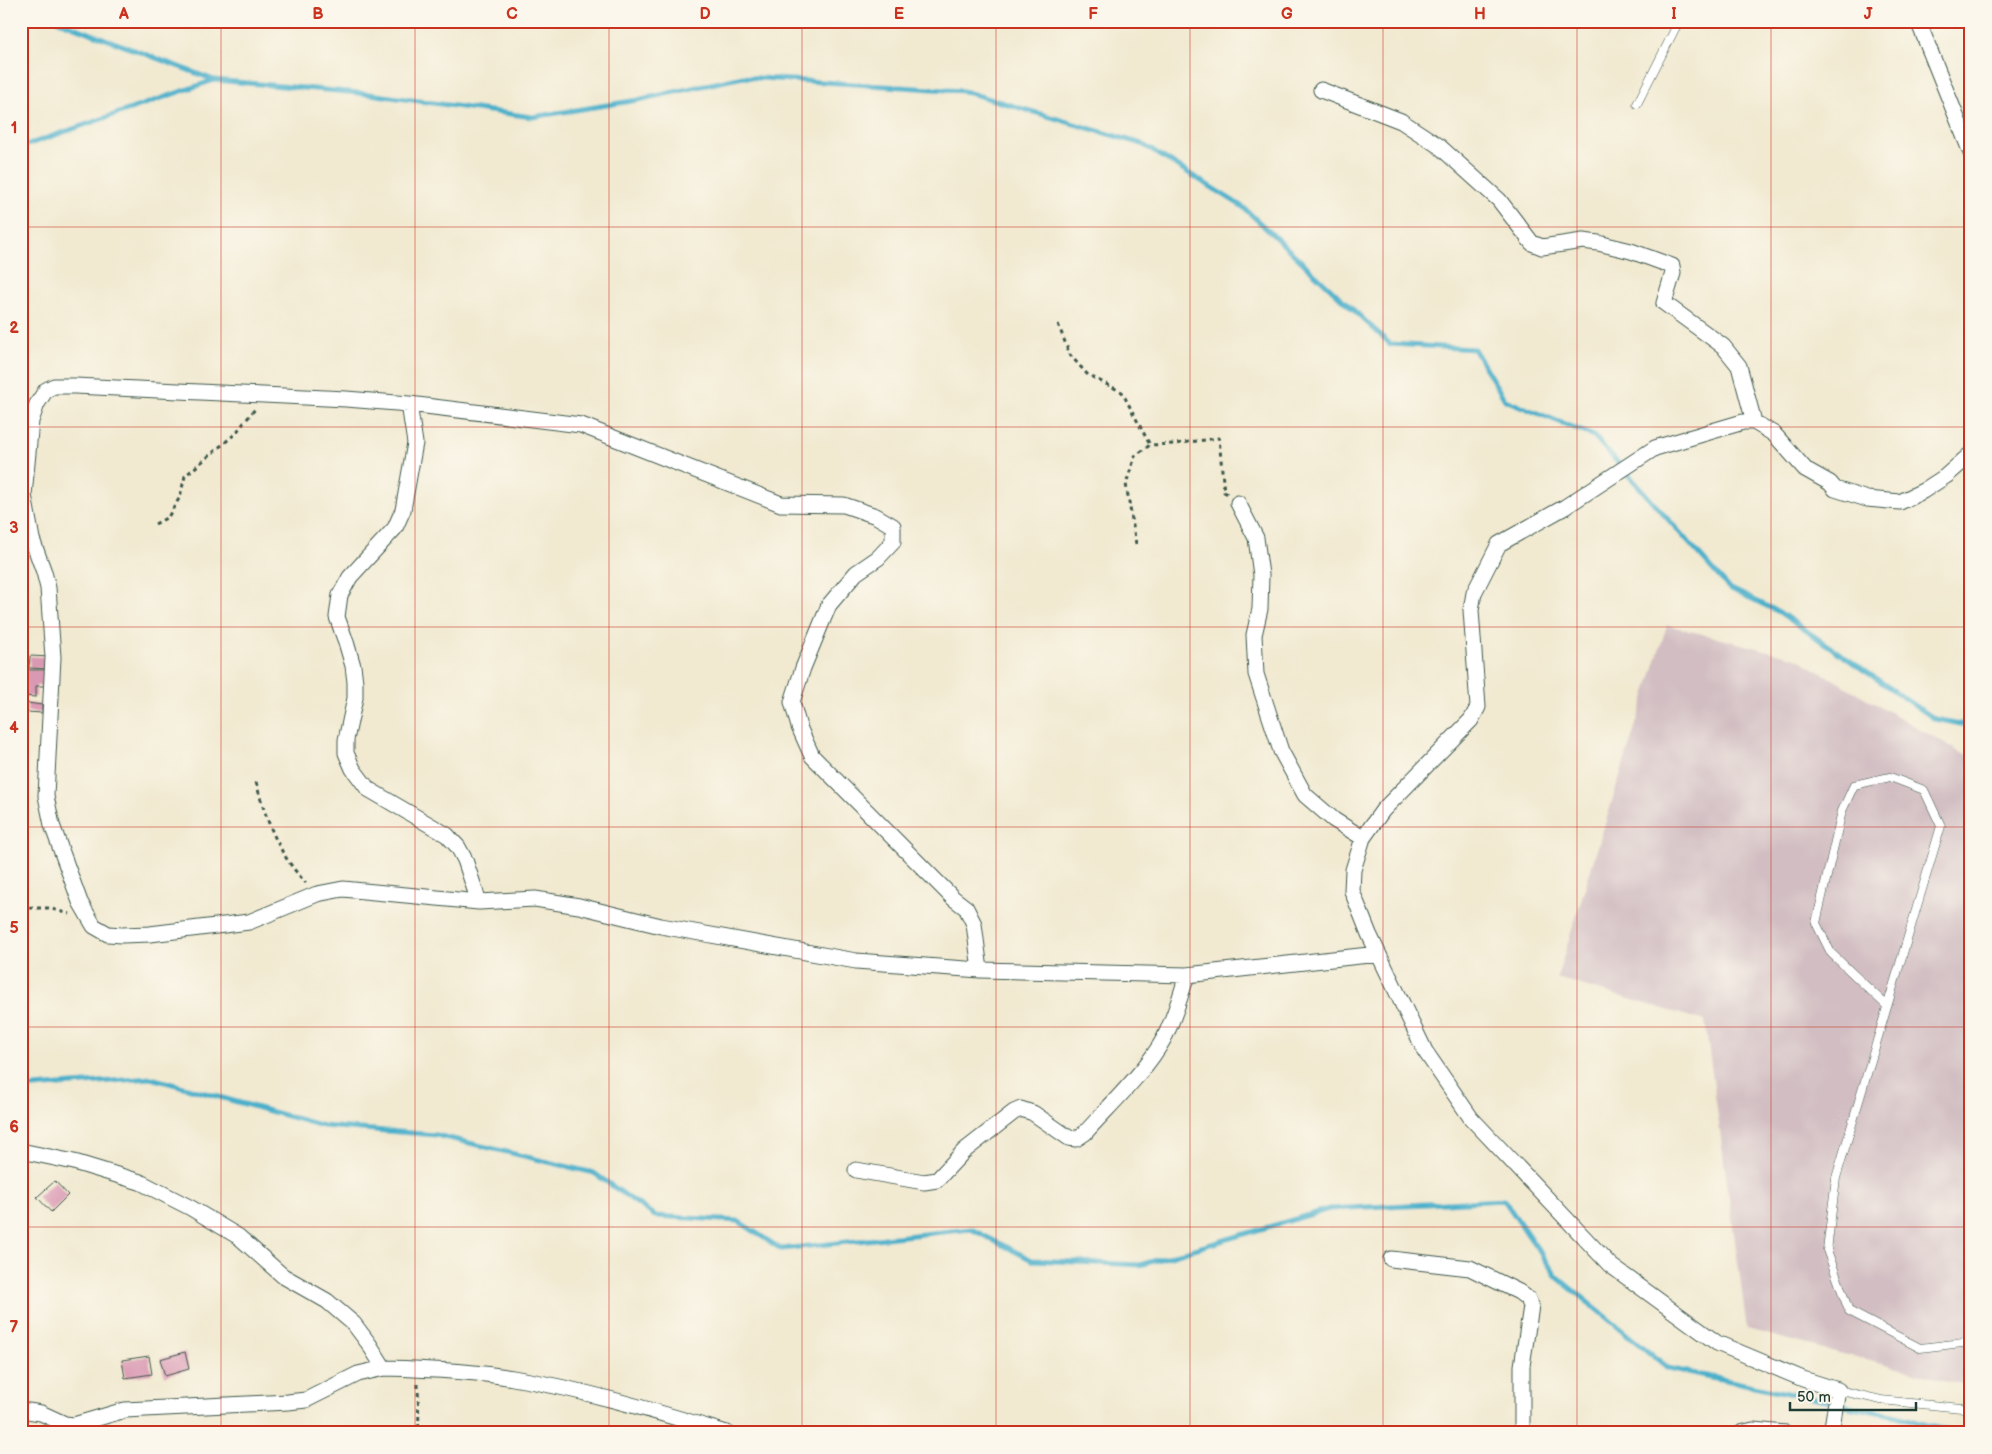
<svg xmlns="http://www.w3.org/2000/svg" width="1992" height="1454" viewBox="0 0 1992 1454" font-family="'Balsamiq Sans',sans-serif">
	<rect width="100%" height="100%" fill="#fbf7ec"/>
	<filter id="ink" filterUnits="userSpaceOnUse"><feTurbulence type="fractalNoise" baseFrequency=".02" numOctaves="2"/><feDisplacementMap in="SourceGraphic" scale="10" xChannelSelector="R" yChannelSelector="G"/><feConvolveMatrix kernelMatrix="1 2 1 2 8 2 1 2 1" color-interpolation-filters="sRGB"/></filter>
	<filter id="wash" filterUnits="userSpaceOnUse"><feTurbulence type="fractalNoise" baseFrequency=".0096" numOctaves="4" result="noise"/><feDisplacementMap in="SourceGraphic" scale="20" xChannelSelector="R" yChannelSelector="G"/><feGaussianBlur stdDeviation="1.12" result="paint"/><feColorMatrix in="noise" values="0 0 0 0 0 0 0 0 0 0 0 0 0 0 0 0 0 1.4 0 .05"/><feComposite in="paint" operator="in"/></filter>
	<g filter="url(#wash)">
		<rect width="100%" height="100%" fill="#f1e9d0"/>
		<path fill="#d2bec2" d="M1667 625 1796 658 1961 753 1971 755V1387L1747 1329 1705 1021 1557 978Z"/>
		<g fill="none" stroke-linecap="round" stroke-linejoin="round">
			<path stroke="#4cb0cb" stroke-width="5" d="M58 21 214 80 370 94 532 117 638 100 743 77 963 91 1142 144 1243 207 1390 344 1474 349 1505 400 1594 436 1729 588 1779 612 1935 719 1971 726
				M21 147 214 80
				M21 1088 151 1078 323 1126 436 1135 594 1173 655 1216 738 1221 781 1249 971 1229 1032 1260 1140 1265 1329 1209 1504 1200 1557 1277 1668 1368 1897 1416 1955 1433"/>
		</g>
		<g id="blocks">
			<path fill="#da99b2" d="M21 638 25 649 21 650Z
				M27 653 28 663 21 664V654Z
				M30 656 51 657V669L29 668Z
				M23 670H46L45 686H36V697L21 696Z
				M27 703 42 705V713L27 712Z
				M55 1181 68 1195 51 1212 37 1197Z
				M185 1352 189 1369 165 1376 160 1359Z
				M149 1356 152 1374 125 1378 122 1360Z"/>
		</g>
	</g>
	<g filter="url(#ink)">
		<use href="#blocks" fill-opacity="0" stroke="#3e574b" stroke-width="1"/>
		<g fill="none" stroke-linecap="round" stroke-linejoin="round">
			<defs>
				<path id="service" d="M1637 104 1679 21
					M1887 1006 1831 953 1816 923 1842 811 1854 785 1890 777 1924 790 1941 826 1836 1178 1827 1250 1849 1311 1920 1348 1971 1342
					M1838 1390 1881 1400 1971 1409"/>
				<path id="minor" d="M1918 21 1971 153
					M1321 90 1401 121 1439 146 1499 200 1532 243 1542 247 1583 241 1598 243 1631 251 1672 266 1673 273 1664 303 1723 346 1739 366 1754 422
					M409 404 415 443 403 510 395 528 350 577 340 595 337 617 346 642 353 666 355 682V698L346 740V753L353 769 368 789 447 835 458 847 465 860 479 902
					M1238 503 1256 538 1261 575 1260 609 1254 635 1256 674 1281 751 1305 795 1334 820 1363 838
					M980 970 974 924 966 908 953 898 812 756 799 727 792 702 803 668 829 605 856 573 878 558 893 542V526L876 516 844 505 781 504 581 425 409 404 346 399 75 386H54L46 390 37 404 31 421 24 495 32 539 44 572 48 588 53 657 46 796 52 825 80 902 94 926 108 934 122 935 150 934 249 922 317 894 343 889 479 902 535 899 579 906 661 926 856 961 980 970 1187 975 1378 954
					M21 1151 74 1162 140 1182 191 1208 239 1237 283 1276 327 1301 354 1324 369 1344 384 1368C424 1369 473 1371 513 1378 586 1390 657 1412 727 1433
					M856 1170 924 1182 937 1180 964 1151 1014 1112 1021 1109 1033 1113 1069 1138 1076 1139 1085 1133C1109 1106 1146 1071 1163 1040 1174 1020 1180 997 1187 975
					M1391 1259 1470 1268 1519 1292 1528 1299 1531 1306 1522 1366V1433
					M21 1410 41 1413 65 1424 74 1425 125 1410 288 1402 306 1400 358 1374 384 1368
					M1741 1433 1753 1430 1786 1433
					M1831 1433 1838 1390 1803 1379 1717 1343 1610 1265 1471 1118 1425 1051 1369 934 1352 891 1353 870 1363 838 1383 810 1471 720 1478 707 1471 610 1474 593 1499 544 1565 507 1655 448 1743 422H1754L1774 434 1805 469 1830 483 1835 489 1867 499 1900 502 1923 491 1946 476 1971 454"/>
			</defs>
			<use href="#service" stroke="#3e574b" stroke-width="9"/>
			<use href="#minor" stroke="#3e574b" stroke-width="17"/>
			<path stroke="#3e574b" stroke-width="3" stroke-dasharray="4 4" stroke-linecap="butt" d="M1058 324 1070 355 1088 375 1122 392 1150 445
				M155 524 168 517 180 497 185 476 235 434 255 409
				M1136 544 1126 484 1135 456 1150 445 1175 444 1219 438 1224 492 1228 494
				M256 782C266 820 278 854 306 883
				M21 908H48L70 914
				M418 1384 419 1433"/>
			<use href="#service" stroke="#fff" stroke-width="8"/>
			<use href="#minor" stroke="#fff" stroke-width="15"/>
		</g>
	</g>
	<path fill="none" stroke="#c8321e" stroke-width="1" stroke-opacity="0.55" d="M221 21V1433M415 21V1433M609 21V1433M802 21V1433M996 21V1433M1190 21V1433M1383 21V1433M1577 21V1433M1771 21V1433M21 227H1971M21 427H1971M21 627H1971M21 827H1971M21 1027H1971M21 1227H1971"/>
	<rect width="1992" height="1454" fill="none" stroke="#fbf7ec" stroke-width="55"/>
	<path d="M1790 1402v8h126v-8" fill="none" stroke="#1f3d34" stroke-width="2.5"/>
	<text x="1797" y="1402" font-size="15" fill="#1f3d34" stroke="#fbf7ec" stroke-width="4" paint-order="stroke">50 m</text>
	<rect x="28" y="28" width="1936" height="1398" fill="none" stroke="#c8321e" stroke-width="2"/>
	<g font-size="16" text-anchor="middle" font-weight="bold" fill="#c8321e">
		<text x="124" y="19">A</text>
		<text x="318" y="19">B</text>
		<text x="512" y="19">C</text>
		<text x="705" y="19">D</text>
		<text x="899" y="19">E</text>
		<text x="1093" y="19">F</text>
		<text x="1287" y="19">G</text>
		<text x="1480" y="19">H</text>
		<text x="1674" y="19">I</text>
		<text x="1868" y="19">J</text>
		<text x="14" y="133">1</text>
		<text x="14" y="333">2</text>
		<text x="14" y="533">3</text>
		<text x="14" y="733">4</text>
		<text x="14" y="933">5</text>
		<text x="14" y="1132">6</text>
		<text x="14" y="1332">7</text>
	</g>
</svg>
